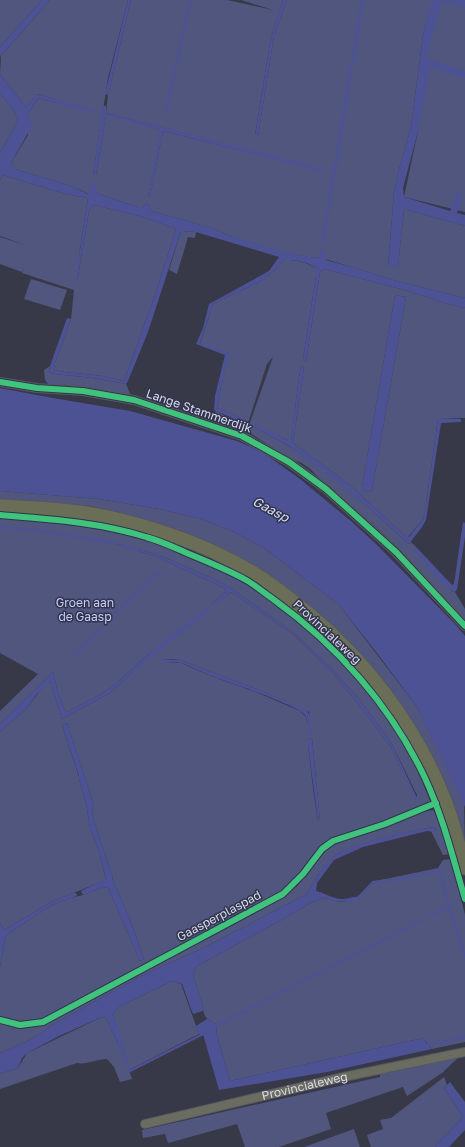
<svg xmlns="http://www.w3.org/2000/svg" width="465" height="1147" viewBox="0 0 465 1147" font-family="'Golos Text',sans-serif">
	<rect width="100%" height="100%" fill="#373948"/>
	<path fill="#51567e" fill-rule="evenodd" d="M0 0H42L0 47Z
		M50 0H128L108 78 93 175H96L106 115 161 130 148 197H150L163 131 254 154 324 170 106 113 108 95 131 0H227L273 10 241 0H283L271 37 255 135 258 136 274 36 287 0H465V212L404 197 418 131 427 20 423 35 411 127 399 169 394 192 388 267H398L404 209 465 226V298L397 281 319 257C310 261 243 241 230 236 224 233 217 230 210 228 191 222 171 216 151 211L149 205 146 204 142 207H138L99 194 96 191 89 194 71 186 15 169 11 163 28 135V114L38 98 93 112 38 94 26 107 0 74 1 56Z
		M0 94 13 109 18 120 0 153Z
		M3 175 65 194 88 198 80 249 77 282 89 211 94 205 143 217 176 229 155 295 124 381 103 376 65 372 54 370 55 363 71 319 74 290 22 273 24 266 22 272 0 264V237L28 246 0 236V180Z
		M181 231 196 232 195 238 188 237 177 274 169 270Z
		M284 260C297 260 305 262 316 268V276L303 359 306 361 320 272 324 269 408 291 441 302 465 308V418L438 419 425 511 423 519 408 537H406L350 485 293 443 304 367 301 366 299 377 291 441 252 426C285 443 317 462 345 486 366 505 387 525 409 544L411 542 416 547 414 549 452 591 455 592 465 609V623L386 536 326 484 309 468 300 462 290 459 247 431 273 357 267 364 249 420 243 431 239 432 212 417 216 411 227 417 245 420 217 408 221 387 229 353 200 344 213 304 261 281 276 269ZM395 295 406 297 372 490 369 492 362 490V487Z
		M31 279 67 290 60 310 24 299Z
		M50 366 49 372 54 374 93 378 126 384 131 396 94 388 48 384 45 380 44 370Z
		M0 491 99 499 159 509 198 518 234 532 264 548 339 605 417 707 464 802 465 848 422 739 390 688 354 647 335 628 304 602 125 515 90 506 0 499Z
		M0 518C49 523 99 525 146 539 162 543 177 551 191 557 210 565 228 573 246 583 307 619 374 688 408 751 417 767 424 786 431 803L381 824 332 839 327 842 311 859 294 883 277 896 44 1019C28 1024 16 1022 0 1018V967L6 935 52 905 71 898 83 895 104 887 108 888 140 961 144 959 129 917 113 881 112 875 100 840 92 813 94 805 67 723 62 725 79 777V779L86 803 90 828 99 851 106 880 53 901 4 930 0 923V732L26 709 47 682 50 681 62 719 110 693 134 671 152 651 112 687 101 694 67 712 65 711 58 693 53 672 0 724V711L38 674 0 653ZM113 543 143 550 166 558 214 579 231 588 294 633 330 667 358 698 391 742 417 795 416 800 391 747 360 706 331 671 294 635 231 592 214 605 212 604 225 592 226 590 224 588 157 557ZM159 659H173L180 660 262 691 309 712 311 734 306 717 300 711 258 693 211 676 181 663 164 662ZM312 738 320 820 318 821 314 796 308 745V739Z
		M434 810 450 854 443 855 431 831H436L434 827C412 831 345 844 331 859 321 869 314 882 307 894L205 947 145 974 52 1025 32 1039 0 1053V1023C20 1028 27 1029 47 1022L282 897 297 886 326 848 333 843 383 827 421 812Z
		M451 859 465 915V1042L432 1049 423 1038 230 1081 217 1035 216 1024C208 1020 203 1017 203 1007L193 975 197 966 276 923 314 901 325 898 334 901 344 902 361 897 358 896 376 881 438 868 443 860Z
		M172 981 181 984 199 1034 129 1070 132 1079 120 1082 114 1067 107 1059C97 1059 86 1065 77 1063L0 1089V1074L18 1068 27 1053 102 1017 106 1018 118 1044H122L113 1014 119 1007Z
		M461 1055 442 1073 407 1096 403 1087 326 1113 331 1129 279 1147H245L237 1124 168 1143 165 1134 143 1138 142 1130 380 1077V1073Z
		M444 1077 447 1085 444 1088 463 1117 434 1147H371L367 1135 383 1129 380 1120 391 1118Z
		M354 1129 360 1147H304Z"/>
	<path fill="#4d5295" d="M42 0H50L0 57V47Z
		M128 0H131L108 95 105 94Z
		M283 0H287L274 36 258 136H255L271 37Z
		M361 0H364L324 243H321Z
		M432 0H465V8L442 1 426 57 433 61 465 71V78L430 67 418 131 403 188 404 197 450 211 457 193 462 195 457 213 465 215V226L404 209 398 267H388L394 192 399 169 411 127 423 35Z
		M0 74 26 107 37 94 94 110 93 113 38 98 28 114 32 126 11 163 15 169 71 186 88 194 91 183H95L96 191 99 194 138 207H142L146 204 149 205 151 211C171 216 191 222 211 228 217 230 224 233 230 236 243 240 311 261 319 257L320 249 325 250 326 260 352 267 397 281 465 298V308L441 302 408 291 324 269 320 272 306 361 303 359 316 276V268C305 261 297 260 284 260L276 269 261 281 213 304 200 343 230 353 221 387 217 408 246 420 244 423 214 410 215 396 225 355 196 344 203 328 209 304 269 271 279 257 196 232 181 231 148 332 128 381 126 384 93 378 54 374 49 372 50 366 67 318 71 319 55 363 54 370 65 372 103 376 124 381 155 295 176 229 143 217 94 205 89 211 77 282H75L88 198 65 194 3 175 0 180V153L18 120 13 109 0 94Z
		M103 106H106V113L324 169 323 172 163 131 150 198 148 197 160 130 106 116 96 175H93Z
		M395 295 406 297 372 490 369 492 362 490V487Z
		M301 366 304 367 293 443 350 485 406 537H409L423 519 425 511 438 419H461V422L441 423 426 520 422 527 409 544 344 486 289 446 252 426 254 423 285 439 291 440 299 377Z
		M0 388 47 397 130 411 237 441 262 452 300 479 352 522 376 544 455 624 465 636V807L417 707 380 657 339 605 264 548 234 532 198 518 159 509 99 499 0 491Z
		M463 522 465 523V537L457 589 455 592C444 588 423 560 413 549L416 547 419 550 452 585 454 584Z
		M106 541 143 550 166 558 214 579 231 588 294 633 330 667 358 698 391 742 418 800 416 801 413 795 391 747 360 706 331 671 294 635 231 592 214 606 212 604 225 592 226 590 224 588 157 557Z
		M208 607 211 609 134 671 110 693 62 719 50 681 37 694 26 709 0 732V724L53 672 58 693 65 711 67 712 101 694 112 687 152 651Z
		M159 659 180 660 262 691 306 710C312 715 311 726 311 734L308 736C308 729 309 720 305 715 298 705 227 682 212 676 201 672 191 666 181 663 173 661 166 663 159 661Z
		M67 723 94 805 92 813 100 840 112 875 113 881 129 917 144 959 140 961 108 888 104 887 83 895 81 891 106 879 99 851 90 828 86 803 79 779V776L62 725Z
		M312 738 320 820 318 821 308 745V739Z
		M434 827 436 832 427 831 363 847 334 860 317 883 316 891C325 893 333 899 342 899 349 899 355 895 362 897L352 902 334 901 325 898 314 901 276 923 197 966 193 975 203 1007V1011L193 1014 182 984 172 981 119 1007 113 1014 123 1044H118L106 1018 102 1017 59 1036 27 1053 22 1058 18 1068 0 1074V1053L32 1039 52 1025 145 974 205 947 307 894C313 884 324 863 333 857 355 841 407 832 434 827Z
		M73 893H76L77 896 52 905 6 935 0 967V923L4 930 53 901Z
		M207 1019 216 1024 217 1035 230 1081 423 1038 428 1045 432 1049 327 1072 219 1090 203 1034H199L196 1026Z
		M450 1082 465 1102V1130L449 1147H434L463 1117 444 1088Z"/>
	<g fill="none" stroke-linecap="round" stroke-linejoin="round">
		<path stroke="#4d5295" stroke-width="2.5" d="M166 112 190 1
			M0 527 42 531 114 543
			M123 545 139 550
			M115 613 160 571
			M105 623 111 616
			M74 654 101 628
			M358 898 373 882 401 879 439 870 449 906 431 915
			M449 906 465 957
			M216 1026 420 921
			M119 1042 130 1071 203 1034
			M428 1045 465 1037"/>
		<defs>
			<g id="minor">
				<path d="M0 382 37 388 83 391 134 400 242 436 289 462 326 489 396 552 465 626"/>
				<path id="s1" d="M145 1124 339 1078 465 1052"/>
			</g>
			<path id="primary" d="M0 506C41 508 81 510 121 520 169 532 215 549 257 575 272 584 285 595 298 605 364 657 416 725 446 803 454 824 459 846 465 868"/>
		</defs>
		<use href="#minor" stroke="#565764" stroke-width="10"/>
		<use href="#primary" stroke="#565764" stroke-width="15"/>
		<use href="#minor" stroke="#6a6c60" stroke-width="8"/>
		<use href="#primary" stroke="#6b6e56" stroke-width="13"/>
		<defs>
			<path id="cycleway" d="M0 382 37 388 83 391 134 400 242 436 289 462 326 489 396 552 465 626
				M0 515C49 519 99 522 146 537 161 541 175 548 189 554 208 562 228 570 246 580 255 585 264 593 273 599 337 645 391 706 425 778 443 817 453 858 465 899
				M0 1020 20 1025 43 1022 283 894 303 874 322 849 333 841 385 824 436 803"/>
		</defs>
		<use href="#cycleway" stroke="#31344e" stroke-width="8"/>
		<use href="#cycleway" stroke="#40c37c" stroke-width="6"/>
	</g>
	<g text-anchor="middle" stroke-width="3" stroke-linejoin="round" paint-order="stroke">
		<g font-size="12" fill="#d8dbeb" stroke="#31344e">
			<text transform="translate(199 411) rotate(19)" y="4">Lange Stammerdijk</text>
			<text transform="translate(327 632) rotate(43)" y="4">Provincialeweg</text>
			<text transform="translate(219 916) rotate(-28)" y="4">Gaasperplaspad</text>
			<text dy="4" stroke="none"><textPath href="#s1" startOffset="164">Provincialeweg</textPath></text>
		</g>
		<g font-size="12" fill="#c7cef7" stroke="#31344e">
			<text x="85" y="607">Groen aan<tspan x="85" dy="14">de Gaasp</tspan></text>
		</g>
		<g font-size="13" font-style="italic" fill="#d7daf0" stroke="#31344e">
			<text transform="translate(271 509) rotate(28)" y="5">Gaasp</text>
		</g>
	</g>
</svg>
